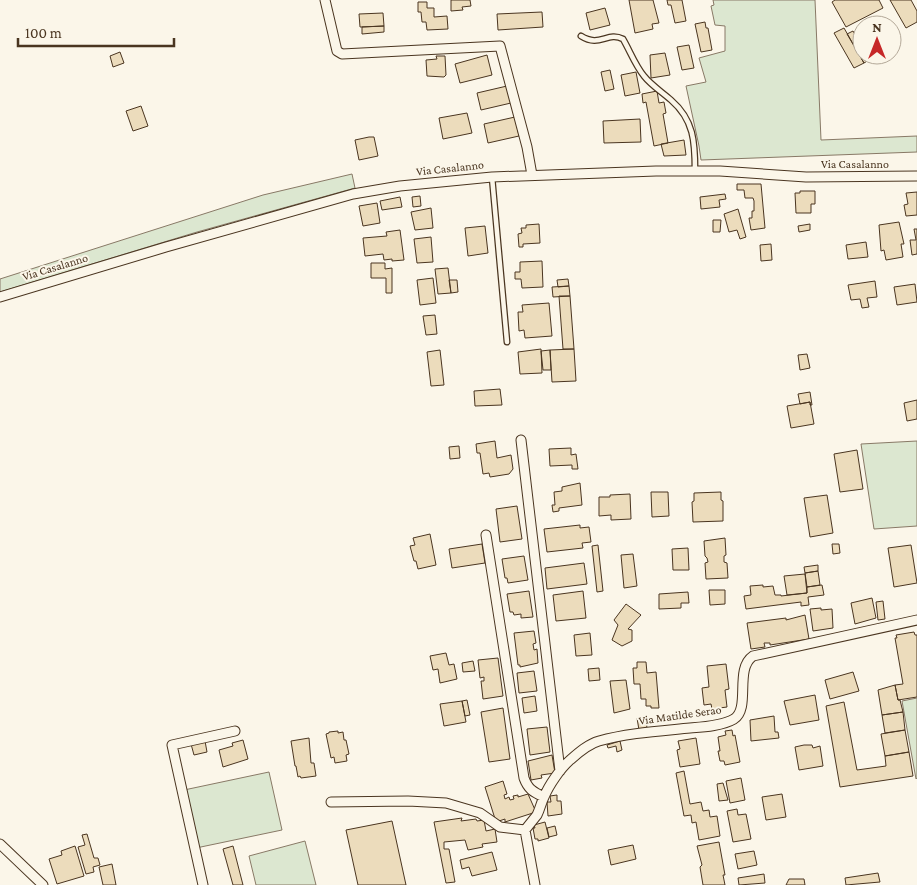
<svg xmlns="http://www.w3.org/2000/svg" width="917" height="885" viewBox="0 0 917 885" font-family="'Crimson Pro',serif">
	<rect width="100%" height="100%" fill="#fbf6e9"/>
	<path fill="#dce7d0" stroke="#887966" d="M713 0H815L821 140 917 136V152L701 160 699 146 686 86 706 82 699 58 725 51V26L715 25 711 6 714 5Z
		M352 174 355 188 197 232 0 292V279L263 195Z
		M917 441V526L874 529 861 444Z
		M917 698V778L916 779 902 701Z
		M269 772 282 830 196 848 184 790Z
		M305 841 316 885H256L249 856Z"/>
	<path fill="#ecdcbc" stroke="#4a3520" d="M451 0H470L471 6 462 7 463 10 451 11Z
		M629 0H653L659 23 652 24 653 29 635 33Z
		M667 0H682L686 21 675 23 671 5H668Z
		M835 0H879L883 8 846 27 832 2Z
		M890 0H911L917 11V22L906 28Z
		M418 2H427V8H434V17L447 16 448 29 427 30 426 22H422L421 12H418Z
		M605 8 610 25 590 30 586 13Z
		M542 12 543 27 498 30 497 14Z
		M383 13 384 26 360 27 359 14Z
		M705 22 706 28H708L712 50 701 52 695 24Z
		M384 26V32L362 34V27Z
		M844 28 864 63 854 68 834 33Z
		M853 31 862 47V55H866L869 60 864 63 847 34Z
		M689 45 694 68 682 70 677 47Z
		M120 52 124 63 113 67 110 56Z
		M665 53 670 75 651 78 650 55Z
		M487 55 492 75 460 83 455 64Z
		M436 56H445L446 75 444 77 427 76 426 60 437 59Z
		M610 70 614 89 605 91 601 72Z
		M636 72 640 93 625 96 621 75Z
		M507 86 511 103 481 110 477 93Z
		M657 91 659 103 664 102 666 113 663 114 668 143 654 146 646 102 643 103 642 94Z
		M141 106 148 126 133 131 126 111Z
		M467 113 472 133 443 139 439 118Z
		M515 117 519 136 488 143 484 124Z
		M640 119 641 142 604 143 603 121Z
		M369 137H374L378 156 359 160 355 140Z
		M684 140 686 155 664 156 661 144Z
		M737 184H761L765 228 751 230 749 218H752V211H754V201L753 198H745L744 190H737Z
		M800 191H815V204H811V213H796L795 193H800Z
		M917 192V215L906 216 904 205 908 204 906 193Z
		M725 194 726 199 719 200 720 207 701 209 700 197Z
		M420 196 421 206 413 207 412 197Z
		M400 197 402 207 382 210 380 201Z
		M377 203 380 223 363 226 359 206Z
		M431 208 433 228 415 230 411 212Z
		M738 209 746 237 740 239 737 230 729 232 724 214Z
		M713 220H721L720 232H713Z
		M899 222 904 244H901L903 257 886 260 884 250 881 251 879 225Z
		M539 224 540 243 523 244V247H519L518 234 522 233 521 228H526V225Z
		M810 224V230L799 232 798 226Z
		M485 226 488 253 468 256 465 228Z
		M914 229H917V254L912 255 910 240H916Z
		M400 230 404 260 392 261V259L384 260 383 254 365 256 363 238 387 236 386 232Z
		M431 237 433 262 417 263 414 239Z
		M866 242 868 257 848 259 846 245Z
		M771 244 772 260 761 261 760 245Z
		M542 261 543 287 522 288 521 279H515V272H520V262Z
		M371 263H385V269L392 268V293H386V278H371Z
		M448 268 451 293 438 294 435 269Z
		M433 278 436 303 420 305 417 280Z
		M568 279 569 286 558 287 557 280Z
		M449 280H457L458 292 451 293Z
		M875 281 877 297 867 298 869 307 862 308 860 299 851 300 848 285Z
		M915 284 917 302 897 305 894 287Z
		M569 286 570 296 553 297 552 287Z
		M559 296H570L574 349H563Z
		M549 303 552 336 525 338 524 330 519 331 518 312H523L522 305Z
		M435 315 437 334 426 335 423 316Z
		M541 349 542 373 520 374 518 352Z
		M574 349 576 381 552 382 550 350Z
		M440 350 444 385 431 386 427 352Z
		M550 350 551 370H543L541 351Z
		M807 354 810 368 800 370 798 355Z
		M500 389 502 405 475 406 474 391Z
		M810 392 812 405H810V402L800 404 798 394Z
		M917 400V419L907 421 904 403Z
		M810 402 814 424 791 428 787 406Z
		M495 441 497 458 511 455 513 469 509 474 490 477 489 473 483 474 480 453H477L476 444Z
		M459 446 460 458 450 459 449 447Z
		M571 448V455L576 454 578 469H572V465L550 466 549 449Z
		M857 450 863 489 840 492 834 454Z
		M580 483 582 505 559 508V511L553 512 552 505H555L554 492 562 491V487Z
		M651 492H668L669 516 652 517Z
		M721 492V500L723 501V521L693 522 692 502 694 501V493Z
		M630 494 631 519 611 520V515L599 516V497H610V495Z
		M827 495 833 533 810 537 804 498Z
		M517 506 522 539 500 542 496 509Z
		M580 525V528L589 527 591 542 582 543 583 548 547 552 544 529Z
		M430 534 436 565 418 569 416 561H414L410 546 415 545 413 538Z
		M725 538 726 555 724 556V562L727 563 728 578 706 579 705 563 708 562 707 558 705 556 704 541Z
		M482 544 485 563 452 568 449 549Z
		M832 544H839L840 553 833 554Z
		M598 545 603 591 597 592 592 546Z
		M911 545 917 583 894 587 888 548Z
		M688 548 689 570H673L672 549Z
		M633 554 637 586 624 588 621 555Z
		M524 556 528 580 508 583 507 578H505L502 559Z
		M584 563 587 584 547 589 545 568Z
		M818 565V571L805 573 804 567Z
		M818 571 820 585 807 587 805 573Z
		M805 574 807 593 787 595 784 576Z
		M763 585V587L773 586 775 595H781V596L807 593V587L822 585 824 595 808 597 809 605 801 606V602L746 609 744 596 751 595 750 586Z
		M709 590H725V604L710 605Z
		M529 591 533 617 521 618V614L514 615 513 612H510L507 594Z
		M583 591 586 618 556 621 553 595Z
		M688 592 689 603H681V608L659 609V594Z
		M872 598 876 618 855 624 851 603Z
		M883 601 885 619 878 620 876 602Z
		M626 604 641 615 628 629 632 630V641L622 646 612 640 618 625 614 620Z
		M821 608V610L832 609 833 628 813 631 810 609Z
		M805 615 809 639 770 645V643H764L765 647 751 649 747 623 786 618V620Z
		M534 631 536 643 533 644 534 650 537 649 538 663 520 667V665H518L514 633Z
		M914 632 915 635H917V697L898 700 895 685 903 684 895 638H897L896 635Z
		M590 633 592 655 576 656 574 635Z
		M446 653 449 665 454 664 457 679 440 683 438 669 433 670 430 656Z
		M498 658 503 696 483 699 481 681H484V677L480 678 478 660Z
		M473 661 475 671 463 672 462 663Z
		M637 662H646L647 673 656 672 659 708H651V706H646V699H641L640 684H634L633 668H637Z
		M726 664 729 689 725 690 727 707 712 709 711 704 704 705 702 688 709 687 707 666Z
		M599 668 600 680 589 681 588 669Z
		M534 671 537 691 519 693 517 673Z
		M853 672 859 691 830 699 825 680Z
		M626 680 630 709 614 713 610 681Z
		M895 685 898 700H900L903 712 882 715 878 690Z
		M815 695 819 720 790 725 784 701Z
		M535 696 537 711 524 713 522 698Z
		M467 700 470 715 465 716 462 701Z
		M462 701 466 722 444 726 440 704Z
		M844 702 857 770 886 766 885 756 909 752 913 776 840 787 826 706Z
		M503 708 510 759 489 762 481 712Z
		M903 712 905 730 885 733 882 715Z
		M774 716 775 732H778L779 738 751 741 750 720Z
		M646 717 647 729 639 730 637 718Z
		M547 727 550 752 530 755 527 729Z
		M732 730 733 736 735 735 740 762 725 765 724 761H720L718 751H720L718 737 726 735 725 731Z
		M905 730 909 752 885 756 881 734Z
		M338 731V733L343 732 344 740H346L349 754 346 755 347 761 335 763 334 757 331 758 326 734 329 733V732Z
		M309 738 311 763H314L316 776 301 778 300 776 298 777 296 766H295L291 741Z
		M696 738 700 764 680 767 677 750 680 749 678 741Z
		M243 740 248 759 223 767 219 750 233 746 232 743Z
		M205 741 207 752 194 755 191 744Z
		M620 741 622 750 617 752 616 746 608 748 607 745Z
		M804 745H812L813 748 820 746 823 766 799 770 795 747Z
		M552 755 555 773 541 775 542 778 531 780 528 761Z
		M684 771 690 804 701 802 703 811 709 810 710 817 717 816 720 836 699 840 696 822 692 823 691 815 684 816 676 773Z
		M741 778 745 800 730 803 726 781Z
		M503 781 507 794 504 795 505 799 509 797 510 800 514 799 513 796 518 795V797L528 794 536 812 505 822V819L496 822 485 787Z
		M723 783 728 800 719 801 717 784Z
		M782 794 786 817 766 820 762 797Z
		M557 795V801H561L562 814 548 816 547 802H551L550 796Z
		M737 809 738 815 746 814 751 839 733 842 727 811Z
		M462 818 461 821 476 819 477 821 484 820 486 831 495 829 497 842 482 844 483 847 468 850 465 840 444 842V849H449L455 882 446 883 434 822Z
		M392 821 406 885H358L346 830Z
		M545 822 549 838 538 841V839H535L533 828H535L534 825Z
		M555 826 557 835 549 837 547 828Z
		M87 834 94 858H98L100 865 93 867 94 872 86 874 78 847 85 845 82 835Z
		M719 842 725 875H723L725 885H703L700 867 702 865 697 846Z
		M633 845 636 859 611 865 608 850Z
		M75 846 84 876 57 884 49 859 62 855 61 851Z
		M233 846 243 885H233L223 849Z
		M754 851 757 865 738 869 735 854Z
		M492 852 497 870 472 876 469 867 462 869 460 860Z
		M112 864 116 885H103L99 867Z
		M878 873 880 882 846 885 845 878Z
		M764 874 765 883 739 885 738 878Z
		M789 879H804L805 885H786Z"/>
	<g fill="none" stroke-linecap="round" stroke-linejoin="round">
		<defs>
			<path id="service" d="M581 36C600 48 607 31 623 39 630 51 635 65 644 76 651 85 662 92 671 100 694 120 695 142 695 171
				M492 177 507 342"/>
			<path id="minor" d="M325 0 337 51 342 54 500 46 527 147 532 175
				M0 297 166 247 353 194 400 186 492 177 656 171H720L806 177 917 176
				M521 440 560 771
				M486 535 524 778C528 789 533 792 544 797
				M331 802 408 801 446 803 480 813 500 827 525 830
				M0 844 43 885
				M203 885 172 745 235 731
				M535 885 525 830C529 825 533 820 537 815 540 809 541 803 544 797 549 785 560 769 570 760 578 753 588 744 599 741 627 733 660 731 690 728 703 727 722 726 734 719 751 708 734 669 753 656L917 620"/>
		</defs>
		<use href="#service" stroke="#4a3520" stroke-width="7"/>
		<use href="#minor" stroke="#4a3520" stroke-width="11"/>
		<use href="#service" stroke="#fbf6e9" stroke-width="4.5"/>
		<use href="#minor" stroke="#fbf6e9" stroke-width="9"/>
	</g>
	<g text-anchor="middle" stroke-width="4" stroke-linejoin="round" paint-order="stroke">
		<g font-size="12" fill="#4a3520" stroke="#fbf6e9">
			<text x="855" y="168">Via Casalanno</text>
			<text transform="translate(450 168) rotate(-6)" y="4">Via Casalanno</text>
			<text transform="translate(55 267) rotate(-17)" y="4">Via Casalanno</text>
			<text transform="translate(680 715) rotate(-8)" y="4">Via Matilde Serao</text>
		</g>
	</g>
	<g transform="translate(877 40)"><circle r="24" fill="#fbf6e9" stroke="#b4a999"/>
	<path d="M0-4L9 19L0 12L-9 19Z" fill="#c62828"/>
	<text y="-8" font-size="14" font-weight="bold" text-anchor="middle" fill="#4a3520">N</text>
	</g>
	<path d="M18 38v8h156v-8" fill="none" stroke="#4a3520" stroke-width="2.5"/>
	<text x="25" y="38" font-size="15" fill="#4a3520" stroke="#fbf6e9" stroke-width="4" paint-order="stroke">100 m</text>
</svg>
